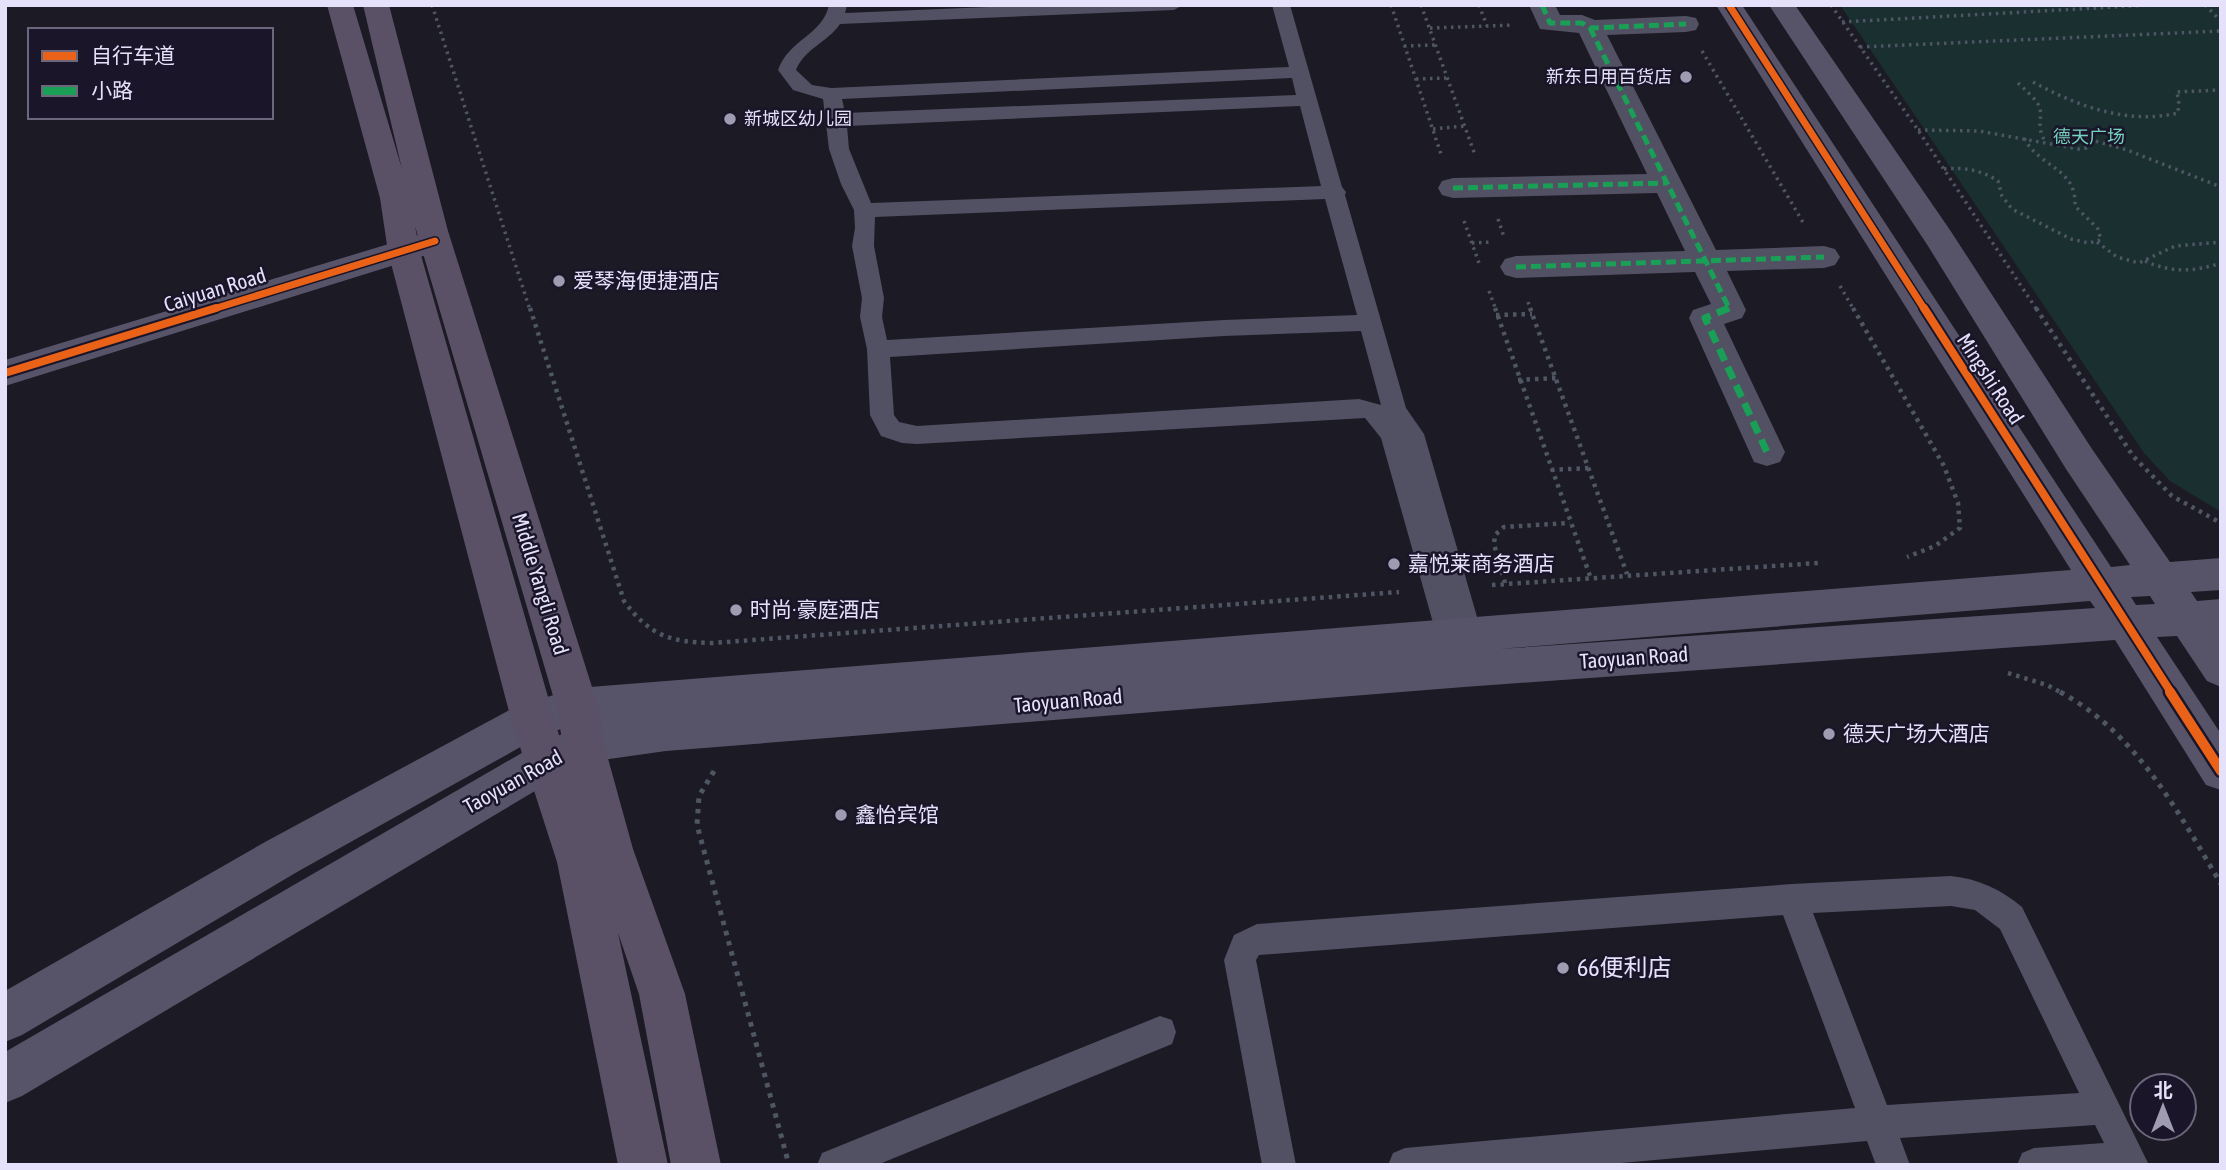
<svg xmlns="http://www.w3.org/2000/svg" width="2226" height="1170" viewBox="0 0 2226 1170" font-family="'Asap Condensed','Noto Sans SC',sans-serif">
	<rect width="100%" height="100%" fill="#1c1a24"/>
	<path fill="#192f30" d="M1840 5H2221V512L2170 481 2144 453Z"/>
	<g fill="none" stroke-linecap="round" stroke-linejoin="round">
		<path stroke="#4e5663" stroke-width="3.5" stroke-dasharray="2.5 4.5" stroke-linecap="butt" d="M432 5 530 310
			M1391 5 1442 157
			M1421 5 1475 155
			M1453 5H1475
			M1479 5 1487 26
			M1831 5 1918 130 2037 310
			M2205 5 2221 21
			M1842 22 2151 5
			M1430 28 1513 25
			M1404 46 1435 45
			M1860 47 2221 31
			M1702 51 1804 224
			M1416 79 1446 78
			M2033 82C2077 106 2128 125 2178 113L2179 99 2176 92 2221 90
			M2018 83C2024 89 2034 97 2038 104 2045 117 2034 124 2046 143
			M1433 129 1465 126
			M1918 130 1979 131 2078 149 2086 148 2095 141 2127 150 2221 187
			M1944 169C1964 167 1981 170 1998 181L2002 196 2012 209 2071 239 2089 243 2101 240 2098 229 2075 206C2077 168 2040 168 2024 138
			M1498 219 1504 237
			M1464 221 1479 263
			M2097 242 2117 257 2139 263 2175 246 2221 242
			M1472 243 1492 242
			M2145 261C2171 273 2194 272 2221 263
			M1840 286 1854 310
			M1489 291 1496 310
			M1528 302 1531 310"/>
		<path stroke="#4e5663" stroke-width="4.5" stroke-dasharray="3.5 5" stroke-linecap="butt" d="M530 308 624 601C650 636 670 642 712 643L1399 592
			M1495 308 1590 576
			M1530 308 1627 574
			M1853 308 1944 466 1958 503 1960 528 1935 546 1907 557
			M2036 308 2133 456 2172 496 2221 523
			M1496 315 1532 314
			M1518 380 1556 378
			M1551 470 1589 468
			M1505 583 1494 544 1495 535 1504 527 1570 523
			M1492 585 1818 563
			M2008 673 2047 685 2064 694"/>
		<path stroke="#4e5663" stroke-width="5" stroke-dasharray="4.5 6" stroke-linecap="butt" d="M2060 692C2137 733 2178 812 2221 884
			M714 771 699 796 697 825 789 1165"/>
		<path fill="#525063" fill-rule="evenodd" d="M829 5H847L845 13 1037 5H1183L1174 10 840 24C827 43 805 48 796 70L812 85 831 88 1289 67 1272 5H1290L1342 187 1346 192 1345 195 1406 408 1424 434 1482 634 1479 642 1469 646 1460 642 1449 648 1439 644 1381 438 1365 418 917 444 902 443 881 436 870 415 867 349 860 317 862 298 852 246 855 228 854 210 841 184 829 149 823 99 793 90 778 70C790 38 822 36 829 5ZM1292 78 1296 95 845 113 842 99ZM1300 106 1321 186 871 203 849 149 847 126ZM1325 199 1357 315 1224 320 887 340 882 317 884 298 874 246 875 217ZM1361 331 1381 405 1359 399 917 426 899 422 894 415 890 357 1224 336Z
			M1951 876C1979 879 2000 889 2022 907L2149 1165H2017L2022 1153 2034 1148 2104 1143 2095 1125 1900 1138 1910 1165H1876L1867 1141 1599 1165H1388L1393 1153 1405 1148 1855 1108 1783 915 1259 955 1256 960 1296 1165H1262L1224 960 1234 935 1257 924 1792 884ZM1951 906 1975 910 2000 929 2079 1093 1887 1105 1813 913Z
			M1160 1016 1172 1020 1176 1032 1172 1044 877 1165H817L822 1153Z"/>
		<path fill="#525063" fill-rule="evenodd" d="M1529 5H1555L1560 15H1582L1595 20 1686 16 1696 18 1699 24 1696 30 1686 32 1607 35 1716 250 1824 246 1835 249 1840 257 1835 265 1824 268 1727 271 1746 310 1742 318 1724 324 1785 452 1780 462 1767 466 1754 462 1689 318 1693 310 1711 304 1695 272 1516 278 1505 275 1500 267 1505 259 1516 256 1685 251 1657 193 1453 198 1442 195 1438 188 1442 181 1453 178 1647 174 1579 33 1540 29Z"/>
		<path fill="#575469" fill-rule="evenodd" d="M1716 5H1742L2111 567 2130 565 2066 469 1928 246 1769 5H1795L1950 230 2092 449 2170 562 2221 558V590L2191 592 2197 601 2221 599V687L2207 681 2177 636 2157 637 2221 734V790L2206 785 2115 640 1464 687 666 751 588 762 562 775 22 1096 5 1103V1052L532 747 583 725 602 722 577 724 542 735 297 872 22 1035 5 1042V991L265 842 517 706 577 688 2071 570ZM2150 596 2155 604 2136 605 2131 597ZM2090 601 2095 608 1499 649Z
			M435 230 446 233 451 241 446 249 5 386V360Z"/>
		<path fill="#5a5167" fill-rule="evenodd" d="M327 5H353L402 169 363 5H389L448 231 598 706 604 744 633 849 685 994 721 1165H671L639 994 618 933 668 1165H618L557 862 511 719 388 252 380 198ZM415 226 556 706 565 756 420 252Z"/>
		<path stroke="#1a9f57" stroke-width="5" stroke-dasharray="10 5" stroke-linecap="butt" d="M1542 5 1550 23H1582L1590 28 1686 24
			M1590 28 1730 310
			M1453 188 1667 183
			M1516 267 1824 257"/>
		<path stroke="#1a9f57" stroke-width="7" stroke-dasharray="13 7" stroke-linecap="butt" d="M1729 308 1705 318 1767 452"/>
		<defs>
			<path id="cycleway-far2" d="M1729 5 1925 310
				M210 310 435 241"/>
			<path id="cycleway-far1" d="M1924 308 2172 694
				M5 373 216 308"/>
			<path id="cycleway" d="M2170 692 2221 771"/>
		</defs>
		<use href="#cycleway-far2" stroke="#1a1529" stroke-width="10"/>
		<use href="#cycleway-far1" stroke="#1a1529" stroke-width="12"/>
		<use href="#cycleway" stroke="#1a1529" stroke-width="15"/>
		<use href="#cycleway-far2" stroke="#ea6118" stroke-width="7"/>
		<use href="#cycleway-far1" stroke="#ea6118" stroke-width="8"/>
		<use href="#cycleway" stroke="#ea6118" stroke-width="10"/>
	</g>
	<g fill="#9f9bb0" stroke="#1a1529" stroke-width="2.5">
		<circle cx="1686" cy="77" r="7"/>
		<circle cx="730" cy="119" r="7"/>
		<circle cx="559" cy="281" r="7"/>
		<circle cx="1394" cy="564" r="7"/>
		<circle cx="736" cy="610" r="7"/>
		<circle cx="1829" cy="734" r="7"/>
		<circle cx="841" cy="815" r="7"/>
		<circle cx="1563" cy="968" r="7"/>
	</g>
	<g text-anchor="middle" stroke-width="5" stroke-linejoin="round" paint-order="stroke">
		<g font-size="18" fill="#e6e1fb" stroke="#1a1529" text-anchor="end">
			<text x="1672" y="83">新东日用百货店</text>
			<text x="744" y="125" text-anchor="start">新城区幼儿园</text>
		</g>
		<g font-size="18" fill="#76d2c1" stroke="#1a1529">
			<text x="2089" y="143">德天广场</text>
		</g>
		<g font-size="21" fill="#e6e1fb" stroke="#1a1529" text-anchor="start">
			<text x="573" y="288">爱琴海便捷酒店</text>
			<text x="1408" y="571">嘉悦莱商务酒店</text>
			<text x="750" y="617">时尚·豪庭酒店</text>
			<text x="1843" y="741">德天广场大酒店</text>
			<text x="855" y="822">鑫怡宾馆</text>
		</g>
		<g font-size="21" fill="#e6e1fb" stroke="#1a1529">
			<text transform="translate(215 290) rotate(-17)" y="7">Caiyuan Road</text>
			<text transform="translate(1990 379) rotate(57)" y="7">Mingshi Road</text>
			<text transform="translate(540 584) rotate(73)" y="7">Middle Yangli Road</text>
			<text transform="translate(1634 658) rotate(-4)" y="7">Taoyuan Road</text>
			<text transform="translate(1068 701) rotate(-5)" y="7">Taoyuan Road</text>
			<text transform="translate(513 782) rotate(-29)" y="7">Taoyuan Road</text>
		</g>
		<g font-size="24" fill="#e6e1fb" stroke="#1a1529" text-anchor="start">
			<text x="1577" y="976">66便利店</text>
		</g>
	</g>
	<rect width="2226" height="1170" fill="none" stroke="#e6e1fb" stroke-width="14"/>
	<rect x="28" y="28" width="245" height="91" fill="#1a1529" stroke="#6c677d" stroke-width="2"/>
	<rect x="42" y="51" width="35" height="10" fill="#ea6118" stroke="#6c677d" stroke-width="2"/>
	<text x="91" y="63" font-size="21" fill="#e6e1fb">自行车道</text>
	<rect x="42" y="86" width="35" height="10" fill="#1a9f57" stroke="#6c677d" stroke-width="2"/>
	<text x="91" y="98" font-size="21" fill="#e6e1fb">小路</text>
	<g transform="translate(2163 1107)"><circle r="33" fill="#1a1529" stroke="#6c677d" stroke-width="2"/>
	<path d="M0-5L12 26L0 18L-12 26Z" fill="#9f9bb0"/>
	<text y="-10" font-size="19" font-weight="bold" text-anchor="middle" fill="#e6e1fb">北</text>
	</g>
</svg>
